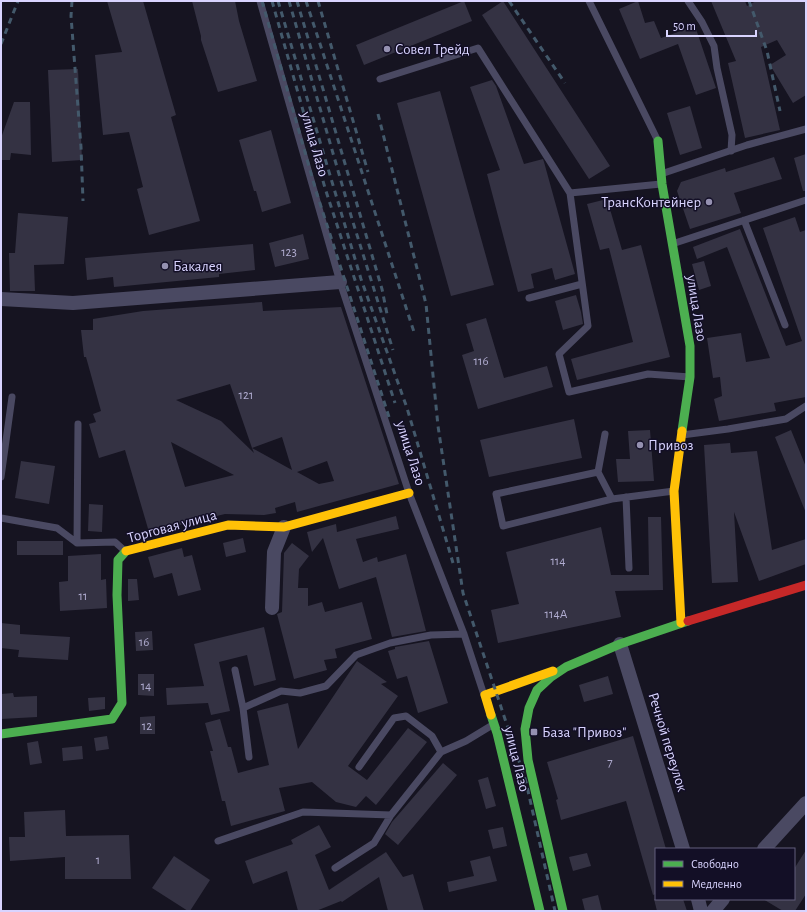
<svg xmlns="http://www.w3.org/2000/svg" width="807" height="912" viewBox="0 0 807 912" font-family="'Alegreya Sans',sans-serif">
	<rect width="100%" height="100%" fill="#161421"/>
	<path fill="#343243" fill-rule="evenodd" d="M107 1H143L176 115 171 117 200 221 149 235 137 189 143 187 129 132 103 135 95 55 122 52Z
		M192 1H235L239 21 257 81 218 92 201 40V36Z
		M464 1 472 21 364 65 356 45Z
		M503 1 610 166 589 179 482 15Z
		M638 1 645 23 654 21 661 38 695 26 716 88 696 95 678 44 640 59 619 9Z
		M711 1H745L747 6 756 1H806V95L793 103 770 65 786 55 777 40 761 47 780 130 745 138 728 63 736 61Z
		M78 69 82 160 52 162 48 70Z
		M492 80 496 86 524 164 543 159 544 162 575 274 555 280 552 268 531 274 534 288 518 292 487 174 500 170 470 87Z
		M440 91 494 285 451 296 397 103Z
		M14 102H30L31 155 11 153 10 160H1V138Z
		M690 106 702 148 680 155 667 113Z
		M271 130 291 203 262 212 256 191H254L239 140Z
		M806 154V191H803L794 158Z
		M774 157 782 179 734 193 741 213 690 229 677 191 681 182 725 168 726 172Z
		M607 199 622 250 641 245 670 357 577 380 571 359 633 342 609 248 600 250 587 204Z
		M18 213 68 217 64 264 34 265 35 291H10L9 253H15Z
		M795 217 800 232 806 230V397L774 403 776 411 719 421 714 399 722 396 720 377 713 378 707 338 741 333 746 362 770 358 727 247 697 259 693 247 740 229 786 346 802 341 763 228Z
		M303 234 309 259 275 267 269 243Z
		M253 244 255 270 219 274V277L114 287 113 277 87 280 85 258Z
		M704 261 711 286 699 290 692 264Z
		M576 295 581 312 583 324 563 330 555 301Z
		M262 302 263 311 341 307 399 484 297 512 295 502 275 508 276 513 264 515 225 514 171 527 170 525 149 532 125 450 99 458 89 424 96 422 93 414 101 411 86 357H84L81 330H93V319L143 311ZM230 384 252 448 282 437 292 470 252 448 254 453 221 421 176 400ZM171 442 234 475 185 487ZM327 461 334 481 319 484 297 472Z
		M486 318 504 378 547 366 553 387 478 409 462 355 474 351 466 324Z
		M574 419 582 458 489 477 480 440Z
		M650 430 654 481 618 482 616 459H630L628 431Z
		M791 430 806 467V513L775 437Z
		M730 443 731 453 757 451 772 550 806 539V564L759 581 734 512 738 582 712 583 704 445Z
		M21 461 55 466 49 504 15 498Z
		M89 504 103 505 102 532 88 531Z
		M396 516 399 529 356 539 363 562 377 557 378 562 406 554 426 631 392 637 376 577 339 589 323 538 312 552 307 532 336 524 337 532Z
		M648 517H661L663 590 615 591 621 617 498 643 491 610 519 604 506 552 601 527 611 575H649Z
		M243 538 246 552 226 557 223 543Z
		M17 541H63V555H17Z
		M292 543 309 556 299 569 298 588H308V606L322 602 325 612 362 602 372 639 335 649 337 658 324 660 327 670 294 679 277 614 282 612 284 553Z
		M182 548 184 557 192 555 201 590 178 596 172 573 154 578 148 557Z
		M101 554V580L106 579 107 608 60 611 59 582 68 581V556Z
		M128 579H137L139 600 128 601Z
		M1 623 20 625V634L70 637 68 660 18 657 19 650 1 648Z
		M264 627 276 680 254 686 247 655 219 662 230 711 211 715 208 703 167 705 166 688 204 686 194 644Z
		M152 631 153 650 136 651 135 632Z
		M429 641 448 703 418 713 407 676 397 679 388 651 395 649V647Z
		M357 661 387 682 381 684 398 696 348 766 367 780 408 728 427 742 376 805 366 796 356 807 336 802 312 782 279 788 285 811 231 826 225 801H222L210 751H213L205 723 220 719 228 747H231L238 773 269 765 257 711 288 703 298 749Z
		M138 674H154V696L138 695Z
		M608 676 613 694 584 702 579 685Z
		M13 693 14 697 37 696V717L1 719V694Z
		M105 697V709L89 711 88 698Z
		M155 716V734H140V717Z
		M107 736 109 749 96 751 94 738Z
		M633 736 666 849H656V894L653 895 626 801 561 820 556 800 558 799 547 762Z
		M38 741 42 763 30 765 27 743Z
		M82 746 83 759 63 761 62 748Z
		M443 763 457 775 398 845 385 834 392 822Z
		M488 777 496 806 486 809 478 780Z
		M65 810 66 836 129 835 131 879H65V857L10 861 9 837H25L24 812Z
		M319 825 331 847 315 855 329 890 386 852 403 877 413 874 424 911H388L379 877 342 902 341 901 316 911H298L287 871 253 884 245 861 293 844 291 840Z
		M503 827 507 846 493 849 488 830Z
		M806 850V894L795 911H783L763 899H794V869Z
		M587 853 591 866 573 871 569 857Z
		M174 856 210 880 190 911H188L152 888Z
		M490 856 497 881 449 892 447 882 474 876 470 861Z
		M598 895 602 911H585L582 899Z
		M654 899H683L687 911H657Z"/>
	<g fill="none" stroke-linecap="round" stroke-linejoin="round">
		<path stroke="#4a4962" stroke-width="7" d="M260 1 340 282 409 493 464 634 484 695
			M589 1 658 141
			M688 1 702 22 714 46 717 68 732 135 731 151
			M380 79 478 48 570 193
			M661 174 747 145 806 129
			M661 184 570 193 588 326 559 354 569 392 648 374 690 377
			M744 220 785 325
			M672 244 806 200
			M529 298 582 284
			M682 435 728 429 786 419 806 406
			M598 472 605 434
			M1 477 12 397
			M626 497 629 568
			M612 499 598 472 496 494 503 526 612 499 674 491
			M1 518 57 528 77 543 115 542 125 551
			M77 543 78 424
			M235 670 243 708
			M249 757 243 708 281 691 300 693 326 686 356 655 390 643 431 635 464 634
			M359 767 394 718 406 716 432 736 441 752
			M218 841 303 812 391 815
			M335 868 374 843 391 815 441 752 466 741 494 724"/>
		<path stroke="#4a4962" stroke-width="14" d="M1 299 73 303 340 282
			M272 608 274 552 284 527
			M620 644 683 849
			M764 849 806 803
			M698 899 701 911
			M713 911 723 899"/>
		<path stroke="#4caf50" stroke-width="9" d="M658 141 662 184 690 346V377L682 431
			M491 715 497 733 540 911
			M1 734 112 719 122 703 117 595 118 560 126 551
			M563 911 528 760 525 729 529 708 537 690 551 677 566 667 620 644 688 621"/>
		<path stroke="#ffc107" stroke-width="9" d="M126 551 228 525 284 527 409 493
			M681 623 674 491 682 431
			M491 715 485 695 553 671"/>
		<path stroke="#c62828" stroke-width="9" d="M688 621 806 585"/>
		<path stroke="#43596b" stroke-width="3" stroke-dasharray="6 5" stroke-linecap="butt" d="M72 1 71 16 81 147 83 201
			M262 1 316 191 389 417
			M272 1 325 188 395 403
			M278 1 361 279 407 408 453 563
			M289 1 352 219 393 350
			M297 1 382 289 387 314
			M306 1 415 335
			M318 1 368 172
			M509 1 565 83
			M749 1 767 51 780 111
			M1 44 18 1
			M378 114 426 304 438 426 463 593 526 782 555 911"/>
	</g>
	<g fill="#9591b1" stroke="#130f26" stroke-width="1.5">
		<circle cx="387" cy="49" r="4"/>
		<circle cx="709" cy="202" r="4"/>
		<circle cx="165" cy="266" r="4"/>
		<circle cx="640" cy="445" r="4"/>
		<rect x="530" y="728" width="8" height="8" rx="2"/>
	</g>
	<g text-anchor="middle" stroke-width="3" stroke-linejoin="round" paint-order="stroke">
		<g font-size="13" fill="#b0acd0">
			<text x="289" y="256">123</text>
			<text x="481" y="365">116</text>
			<text x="246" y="399">121</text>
			<text x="558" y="565">114</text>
			<text x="83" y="600">11</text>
			<text x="556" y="618">114А</text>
			<text x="144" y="646">16</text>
			<text x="146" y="690">14</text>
			<text x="147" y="730">12</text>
			<text x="610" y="766">7</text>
			<text x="98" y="864">1</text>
		</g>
		<g font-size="15" fill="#d9d4ff" stroke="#130f26" text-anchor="start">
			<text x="395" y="54">Совел Трейд</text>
			<text x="701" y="207" text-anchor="end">ТрансКонтейнер</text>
			<text x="173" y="271">Бакалея</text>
			<text x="648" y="450">Привоз</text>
			<text x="542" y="737">База "Привоз"</text>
		</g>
		<g font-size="15" fill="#d9d4ff" stroke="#130f26">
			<text transform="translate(315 144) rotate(74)" y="5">улица Лазо</text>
			<text transform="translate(697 308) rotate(81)" y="5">улица Лазо</text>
			<text transform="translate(411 453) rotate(72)" y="5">улица Лазо</text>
			<text transform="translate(172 526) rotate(-15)" y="5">Торговая улица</text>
			<text transform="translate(668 742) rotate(73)" y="5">Речной переулок</text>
			<text transform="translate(517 759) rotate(76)" y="5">улица Лазо</text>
		</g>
	</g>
	<rect width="807" height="912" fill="none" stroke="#d9d4ff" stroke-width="4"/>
	<rect x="655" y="848" width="140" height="52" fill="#130f26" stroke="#625e7d"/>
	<rect x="663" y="861" width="20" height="6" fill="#4caf50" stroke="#625e7d"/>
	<text x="691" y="868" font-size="12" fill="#d9d4ff">Свободно</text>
	<rect x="663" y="881" width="20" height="6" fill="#ffc107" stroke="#625e7d"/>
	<text x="691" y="888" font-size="12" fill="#d9d4ff">Медленно</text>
	<path d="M667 30v6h89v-6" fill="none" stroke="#d9d4ff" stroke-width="2"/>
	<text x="673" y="30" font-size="12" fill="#d9d4ff" stroke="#130f26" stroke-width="3" paint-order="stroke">50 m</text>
</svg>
